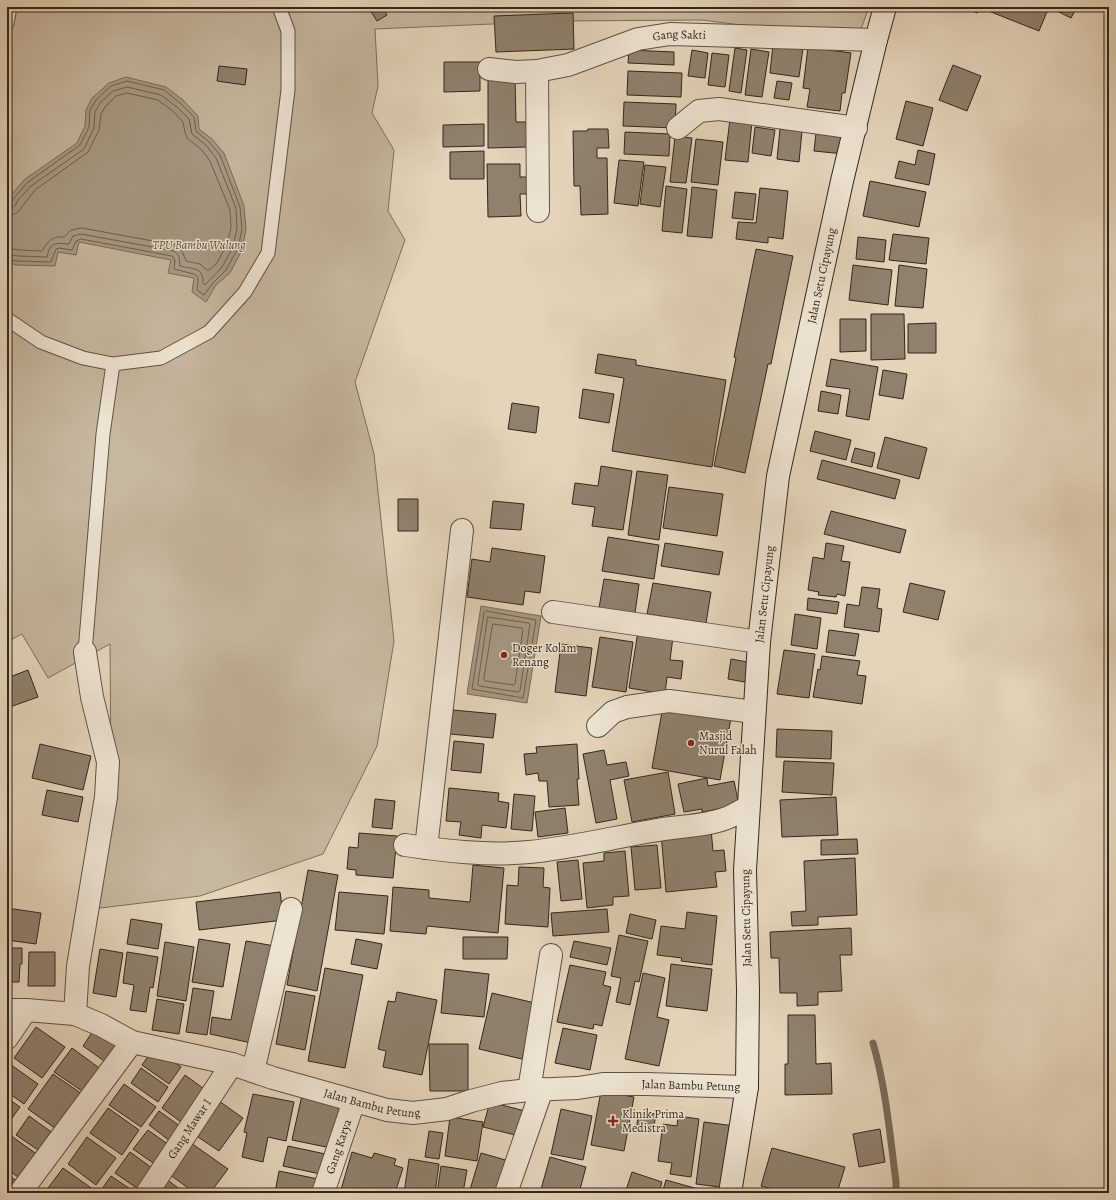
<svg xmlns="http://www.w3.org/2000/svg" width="1116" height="1200" viewBox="0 0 1116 1200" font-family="Alegreya,serif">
	<rect width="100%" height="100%" fill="#e4d4ba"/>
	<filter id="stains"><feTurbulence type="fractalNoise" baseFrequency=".005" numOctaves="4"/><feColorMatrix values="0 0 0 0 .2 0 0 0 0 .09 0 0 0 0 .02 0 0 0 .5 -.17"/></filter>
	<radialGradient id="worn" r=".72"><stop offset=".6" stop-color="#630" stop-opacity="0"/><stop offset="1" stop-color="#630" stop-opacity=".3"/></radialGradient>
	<path fill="#c6b79f" stroke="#7c6f5d" d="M7 7H869L857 40 702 20 563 21 375 29 378 86 372 113 394 150 388 211 405 240 355 382 374 454 394 641 377 746 323 854 200 896 92 909 111 773 110 644 48 678 22 634 7 642Z"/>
	<path fill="#a79984" stroke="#786b5a" d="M126 77 166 87 183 100 198 116 199 129 212 139 224 153 244 206 246 229 242 250 230 273 216 285 206 302 192 292 194 278 168 273 171 260 79 242 76 255 58 252 55 266 16 265 7 262V205L10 196 25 179 77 143 85 126 86 110 92 98 109 83Z
		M481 606 541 616 527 703 467 694Z"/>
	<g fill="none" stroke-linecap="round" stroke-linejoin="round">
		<path stroke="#6c6050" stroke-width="1" d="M7 204 11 203 14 198 28 182 80 145 89 127 90 110 96 100 111 86 127 81 164 90 180 103 194 117 196 131 209 142 220 155 240 207 242 229 238 248 226 270 213 283 204 295 197 290C197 284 201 277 194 274L174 269 175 260 172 256 81 239 76 241 72 250 59 248 56 249 51 262 17 261 7 259
			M7 209 15 206 18 200 31 186 84 149 94 128 95 112 100 103 113 91 127 87 161 95 177 107 189 119 192 134 206 145 216 158 236 208 237 228 233 247 222 267 205 285 203 283C204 267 192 269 180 266L179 256 174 251 81 234 73 236 69 244C62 244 54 241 50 248 48 251 48 254 47 257L18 256 7 254
			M7 215H12L18 212 35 190 88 152 99 130 101 114 105 107 116 96 127 93 158 100 173 111 183 122 185 132 187 138 202 150 210 161 230 210 231 228 227 244 217 263 208 271 200 264 186 261 182 251 175 245 82 228 71 230 64 237C52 236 48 241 42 251L19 250 7 248
			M486 611 536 620 523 698 472 689 484 613Z
			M488 617 528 623 530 624 520 691 518 692 479 686 478 685Z
			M493 624 522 628 523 629 515 684 513 685 486 681 484 680Z"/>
		<path stroke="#786b5a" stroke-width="7" d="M873 1043C886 1088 890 1136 896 1182V1193"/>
	</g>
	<path fill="#8f816e" stroke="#32271b" d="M368 7H382L387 15 377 21Z
		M964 7H980L977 13Z
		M987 7H1077L1071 18 1049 7 1039 31 986 10Z
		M573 13 574 49 496 52 494 16Z
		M773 44 803 48 799 77 770 73Z
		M808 47 851 53 845 93H842L840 111 807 107 810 89 803 88Z
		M735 48 747 50 741 93 729 91Z
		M751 49 769 52 762 97 745 95Z
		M629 50 674 52V65L628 63Z
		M692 50 708 53 705 78 688 76Z
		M712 53 729 55 725 87 708 85Z
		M444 62H480V91L444 92Z
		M953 65 981 76 967 111 939 100Z
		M219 66 247 69 245 85 217 81Z
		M628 71 682 73 681 97 627 95Z
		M515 78 516 122H527V147L488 148V79Z
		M777 81 792 83 789 100 774 98Z
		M906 101 933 108 923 146 896 139Z
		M624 102 676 104 675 128 623 126Z
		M730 119 752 121 748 162 725 160Z
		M484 124V146L443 147V125Z
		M817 124 846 128 844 154 814 151Z
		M755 127 775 130 771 156 752 153Z
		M588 129H608L609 148H597V158H607L608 214 581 215 580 186H574L573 131H587Z
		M780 129 802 131 799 162 777 159Z
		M625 132 670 134 669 156 624 154Z
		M675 136 692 138 686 183 670 182Z
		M696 139 723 142 718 185 691 182Z
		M918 150 935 154 929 185 895 178 899 161 915 165Z
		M484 151V179H450V152Z
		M619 160 644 162 638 206 614 203Z
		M487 164H520V177H534V194H520L521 216 488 217Z
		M645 165 666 167 660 207 640 204Z
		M870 181 926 192 919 227 863 216Z
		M666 186 687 189 682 233 662 231Z
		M692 187 717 190 712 238 687 236Z
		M760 188 788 191 783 239 768 237V243L736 239 738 222 756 223Z
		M735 192 756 194 753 220 732 218Z
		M893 234 929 238 926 264 889 260Z
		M858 237 886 240 884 262 856 259Z
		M756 249 793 256 771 364H768L745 473 714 466 736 358 734 357Z
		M853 265 892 270 888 305 849 300Z
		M899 265 927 269 923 308 895 306Z
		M871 314H904L905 359 871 360Z
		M840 319H866V351L840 352Z
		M936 323V353H908V324Z
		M598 354 636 360V365L726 380 712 467 612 451 624 378 595 373Z
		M831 359 878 367 869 420 846 416 850 389 826 386Z
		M883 370 907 374 903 399 879 395Z
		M583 389 614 394 609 423 579 418Z
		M821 391 841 395 838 414 818 411Z
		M512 403 539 407 536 433 508 429Z
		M815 431 851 440 846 460 810 451Z
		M885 437 927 448 919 479 877 468Z
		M855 448 875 453 872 467 851 462Z
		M822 460 900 480 895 499 817 479Z
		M601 466 632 471 623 530 592 526 595 507 572 504 575 483 598 486Z
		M637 471 668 475 659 540 628 535Z
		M669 487 723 494 717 536 663 528Z
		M398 499H418V531H398Z
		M493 501 524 504 521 530 490 528Z
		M831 511 906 530 900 553 824 534Z
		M608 537 659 545 654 579 602 571Z
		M665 543 723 552 719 575 661 566Z
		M826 543 844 546 841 561 850 562 845 596 837 594 836 597 818 595 819 592 808 590 813 557 824 559Z
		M492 548 545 556 540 593 525 591 523 605 467 597 472 559 490 562Z
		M604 579 639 584 635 613 599 608Z
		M653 583 711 592 706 623 647 614Z
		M910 583 945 591 938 620 903 612Z
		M862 587 880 589 877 608 882 609 879 632 844 627 847 604 859 606Z
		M808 598 839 602 837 614 807 610Z
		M795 614 821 618 817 649 791 645Z
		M829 630 859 634 855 656 826 652Z
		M638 631 673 637 670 660 683 661 681 679 667 677 665 694 629 688Z
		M600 637 633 642 626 692 592 687Z
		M561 644 592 648 586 696 555 692Z
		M784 650 815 654 809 698 777 694Z
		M822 656 860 661 857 675 866 676 862 704 813 697 818 669 820 670Z
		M731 659 753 663 750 683 728 679Z
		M28 670 38 697 7 708V678Z
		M663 706 731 718 720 780 652 768Z
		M453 710 496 714 493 738 450 734Z
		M777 729 832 731 831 759 776 757Z
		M454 741 484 744 481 773 451 770Z
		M40 744 91 756 83 790 32 778Z
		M577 744 579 779H577L579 805 549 807 547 781H539L538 773 526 775 524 754 537 753 536 747Z
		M604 750 607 765 626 762 629 776 610 780 617 819 596 823 583 754Z
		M784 761 834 763 832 795 782 792Z
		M668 772 675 814 632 822 624 780Z
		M707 778 708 786 734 781 739 805 702 812V809L684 812 678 784Z
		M449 788 499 793 498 801 509 803 506 828 482 825 481 838 459 835 461 822 446 821Z
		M47 790 83 797 78 822 42 815Z
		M514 794 535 796 532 831 511 829Z
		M836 797 838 835 782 837 780 800Z
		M375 799 395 801 392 829 372 827Z
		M565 808 568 833 538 837 535 812Z
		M711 829 713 851 724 850 726 871 715 872 717 887 666 892 661 833Z
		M359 833 397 836 393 878 356 875V870L347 869 349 847 358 848Z
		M857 839 858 854 821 855V840Z
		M657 845 661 888 635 890 631 847Z
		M625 851 629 896 613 897V905L587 908 583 863 604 861V853Z
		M855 858 857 915 818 917V925L792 926 791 912 806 911 804 861Z
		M578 860 582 899 561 901 557 862Z
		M473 865 504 868 498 933 427 926 426 934 390 931 393 887 429 890V898L470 902Z
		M519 867 544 868 543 887 550 888 548 927 505 924 507 885 518 886Z
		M308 870 338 875 317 991 287 985Z
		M280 892 284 920 199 930 196 902Z
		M339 892 388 896 384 934 335 930Z
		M7 908 41 913 36 944 7 940Z
		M607 909 609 932 553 936 551 913Z
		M687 912 717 916 712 965 681 961 682 958 657 955 661 926 685 929Z
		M630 914 656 920 652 939 626 933Z
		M131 919 162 924 158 949 127 944Z
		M851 928 852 955H840L842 991 818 992V1005L797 1006V993H780L779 958H771L770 932Z
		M619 935 648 941 639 982 635 981 630 1005 616 1002 621 978 611 976Z
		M463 937H508L507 959H463Z
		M199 939 230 944 223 987 192 982Z
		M356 939 382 944 377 969 351 964Z
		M246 941 275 946 256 1044 210 1034 212 1017 231 1020Z
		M574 941 611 948 607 965 570 957Z
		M165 942 194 947 186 1001 157 996Z
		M7 948H22V964H20L19 982H7Z
		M100 949 123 953 116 997 93 993Z
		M29 952H55V986H28Z
		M127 952 158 957 153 988 150 987 146 1012 130 1010 134 985 123 983Z
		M671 964 712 969 707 1011 666 1006Z
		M570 965 606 972 603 985 611 987 602 1026 594 1024 593 1029 557 1022Z
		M325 968 363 975 345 1068 308 1061Z
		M445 969 489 974 484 1017 441 1013Z
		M643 973 665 978 657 1017 669 1020 659 1066 625 1059Z
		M193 988 214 991 207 1035 186 1032Z
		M286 991 315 996 305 1050 276 1044Z
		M397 992 437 1000 422 1075 383 1067 386 1051 378 1049 388 1001 395 1002Z
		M492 993 535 1003 522 1059 479 1049Z
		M157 999 184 1004 179 1034 152 1030Z
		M788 1015H815L816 1064 831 1063 832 1094 785 1095V1064H788Z
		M97 1025 121 1043 107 1063 83 1046Z
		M36 1027 65 1047 42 1078 14 1058Z
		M563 1028 597 1035 590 1070 555 1063Z
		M429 1044H468V1091H430Z
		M72 1048 102 1070 85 1093 54 1072Z
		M154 1048 181 1067 169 1084 142 1065Z
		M7 1062 38 1084 24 1104 7 1092Z
		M141 1068 168 1087 158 1102 131 1083Z
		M53 1074 85 1096 59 1131 28 1109Z
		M185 1075 211 1094 188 1127 162 1108Z
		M124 1084 156 1107 141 1127 109 1105Z
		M601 1091 634 1097 624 1151 591 1145Z
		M253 1094 294 1102 286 1141 268 1137 263 1162 242 1157 247 1133 244 1132Z
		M302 1095 346 1105 336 1149 292 1140Z
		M7 1098 20 1107 7 1125Z
		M219 1101 243 1118 219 1151 195 1135Z
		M490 1102 529 1112 523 1137 483 1127Z
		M108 1108 139 1130 122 1155 90 1133Z
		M561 1109 592 1116 583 1160 551 1154Z
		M159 1111 184 1129 174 1144 149 1125Z
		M639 1112 656 1114 653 1132 636 1130Z
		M29 1116 57 1136 44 1154 16 1135Z
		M678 1116 699 1119 691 1177 670 1174 672 1163 658 1161 663 1124 677 1126Z
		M450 1117 483 1122 477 1161 445 1156Z
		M704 1122 735 1126 727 1188 696 1184Z
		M880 1129 885 1162 859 1167 853 1134Z
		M148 1130 173 1148 159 1167 133 1149Z
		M429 1131 443 1133 439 1159 425 1157Z
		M10 1135 42 1158 25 1182 7 1169V1138Z
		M87 1137 116 1158 96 1185 68 1164Z
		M191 1143 228 1169 210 1193H195L169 1174Z
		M288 1146 330 1155 325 1175 283 1166Z
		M772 1148 845 1167 837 1193H788L761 1186Z
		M130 1152 156 1171 141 1191 115 1173Z
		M352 1152 372 1158 374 1153 396 1159 394 1165 403 1168 395 1193H340Z
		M481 1153 509 1161 500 1193H469Z
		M550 1157 586 1167 579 1193H540Z
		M409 1159 439 1164 435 1193H404Z
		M441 1166 467 1170 463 1193H437Z
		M63 1168 94 1190 91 1193H56L48 1188Z
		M279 1171 318 1179 315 1193 275 1192Z
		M632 1172 662 1182 659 1193H625Z
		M7 1174 23 1186 18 1193H7Z
		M111 1176 136 1193H99Z
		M166 1179 185 1193H156Z
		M666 1180 698 1189 697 1193H662Z"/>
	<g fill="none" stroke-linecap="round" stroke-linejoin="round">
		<defs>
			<path id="lane" d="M7 23 10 7
				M7 319 41 342 83 358 113 364 161 358 209 332 245 292 268 253 288 90V31L279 7
				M85 652 103 434 113 364"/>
			<g id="street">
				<path id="s1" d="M489 69 516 72 537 71 568 65 638 39 670 34 876 40"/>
				<path d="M537 71 538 211"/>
				<path d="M678 128 699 111 719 109 856 128"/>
				<path d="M553 612 759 642"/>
				<path d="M598 726 613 712 627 707 669 701 754 712"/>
				<path d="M405 845C446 851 487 856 529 852 571 848 611 838 652 831 676 826 703 827 727 818 734 815 741 811 748 807"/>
				<path d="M426 848 462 530"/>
				<path id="s2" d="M7 1010H26L75 1014 101 1025 132 1042 232 1064 273 1078 387 1110 413 1113 447 1109 471 1101 502 1093 529 1090 578 1088 603 1084H646L747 1087"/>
				<path d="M75 1014 78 966 106 797 108 762 92 697 85 652"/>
				<path d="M7 1038 26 1010"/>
				<path d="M253 1071 291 909"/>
				<path d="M529 1090 551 955"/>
				<path d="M20 1193 132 1042"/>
				<path id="s3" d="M147 1193 232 1064"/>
				<path id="s4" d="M323 1193 354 1101"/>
				<path d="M506 1193 542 1089"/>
			</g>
			<g id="secondary">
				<path id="s5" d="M730 1193 747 1087 748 990 745 870 759 642 778 476 842 181 876 40 885 7"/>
			</g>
		</defs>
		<use href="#lane" stroke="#5e5243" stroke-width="15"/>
		<use href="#street" stroke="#5e5243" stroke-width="24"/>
		<use href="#secondary" stroke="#32271b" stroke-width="24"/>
		<use href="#lane" stroke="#ede3d2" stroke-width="13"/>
		<use href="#street" stroke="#ede3d2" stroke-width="22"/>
		<use href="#secondary" stroke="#ede3d2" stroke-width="22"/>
	</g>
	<g fill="#8f2418" stroke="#ede3d2" stroke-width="1.5">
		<circle cx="504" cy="655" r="4"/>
		<circle cx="691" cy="743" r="4"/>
		<path d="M611 1115h4v4h4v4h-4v4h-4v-4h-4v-4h4z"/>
	</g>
	<g text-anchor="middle" stroke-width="3" stroke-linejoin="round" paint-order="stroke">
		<g font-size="12" fill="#32271b" stroke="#ede3d2">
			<text dy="4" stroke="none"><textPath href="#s1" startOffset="196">Gang Sakti</textPath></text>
			<text dy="4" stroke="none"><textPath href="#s5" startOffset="925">Jalan Setu Cipayung</textPath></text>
			<text dy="4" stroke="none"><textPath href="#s5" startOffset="601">Jalan Setu Cipayung</textPath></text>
			<text transform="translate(746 918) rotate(-91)" y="4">Jalan Setu Cipayung</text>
			<text dy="4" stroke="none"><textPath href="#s2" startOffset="703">Jalan Bambu Petung</textPath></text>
			<text dy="4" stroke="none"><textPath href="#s2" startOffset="380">Jalan Bambu Petung</textPath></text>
			<text dy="4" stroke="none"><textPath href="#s3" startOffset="77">Gang Mawar I</textPath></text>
			<text dy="4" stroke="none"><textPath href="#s4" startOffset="49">Gang Karya</textPath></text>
		</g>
		<g font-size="12" font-style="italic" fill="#574b3c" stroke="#ede3d2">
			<text x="199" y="249">TPU Bambu Wulung</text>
		</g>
		<g font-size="12" fill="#32271b" stroke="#ede3d2" text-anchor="start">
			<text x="512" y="652">Doger Kolam<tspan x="512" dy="14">Renang</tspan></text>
			<text x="699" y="740">Masjid<tspan x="699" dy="14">Nurul Falah</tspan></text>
			<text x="622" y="1118">Klinik Prima<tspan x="622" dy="14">Medistra</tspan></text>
		</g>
	</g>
	<rect width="1116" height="1200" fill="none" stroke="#e4d4ba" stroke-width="24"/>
	<rect x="8" y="8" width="1100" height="1184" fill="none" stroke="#32271b" stroke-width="2"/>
	<rect x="12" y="12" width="1092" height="1176" fill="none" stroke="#32271b"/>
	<rect width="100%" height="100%" filter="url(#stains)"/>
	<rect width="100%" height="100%" fill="url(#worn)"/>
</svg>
